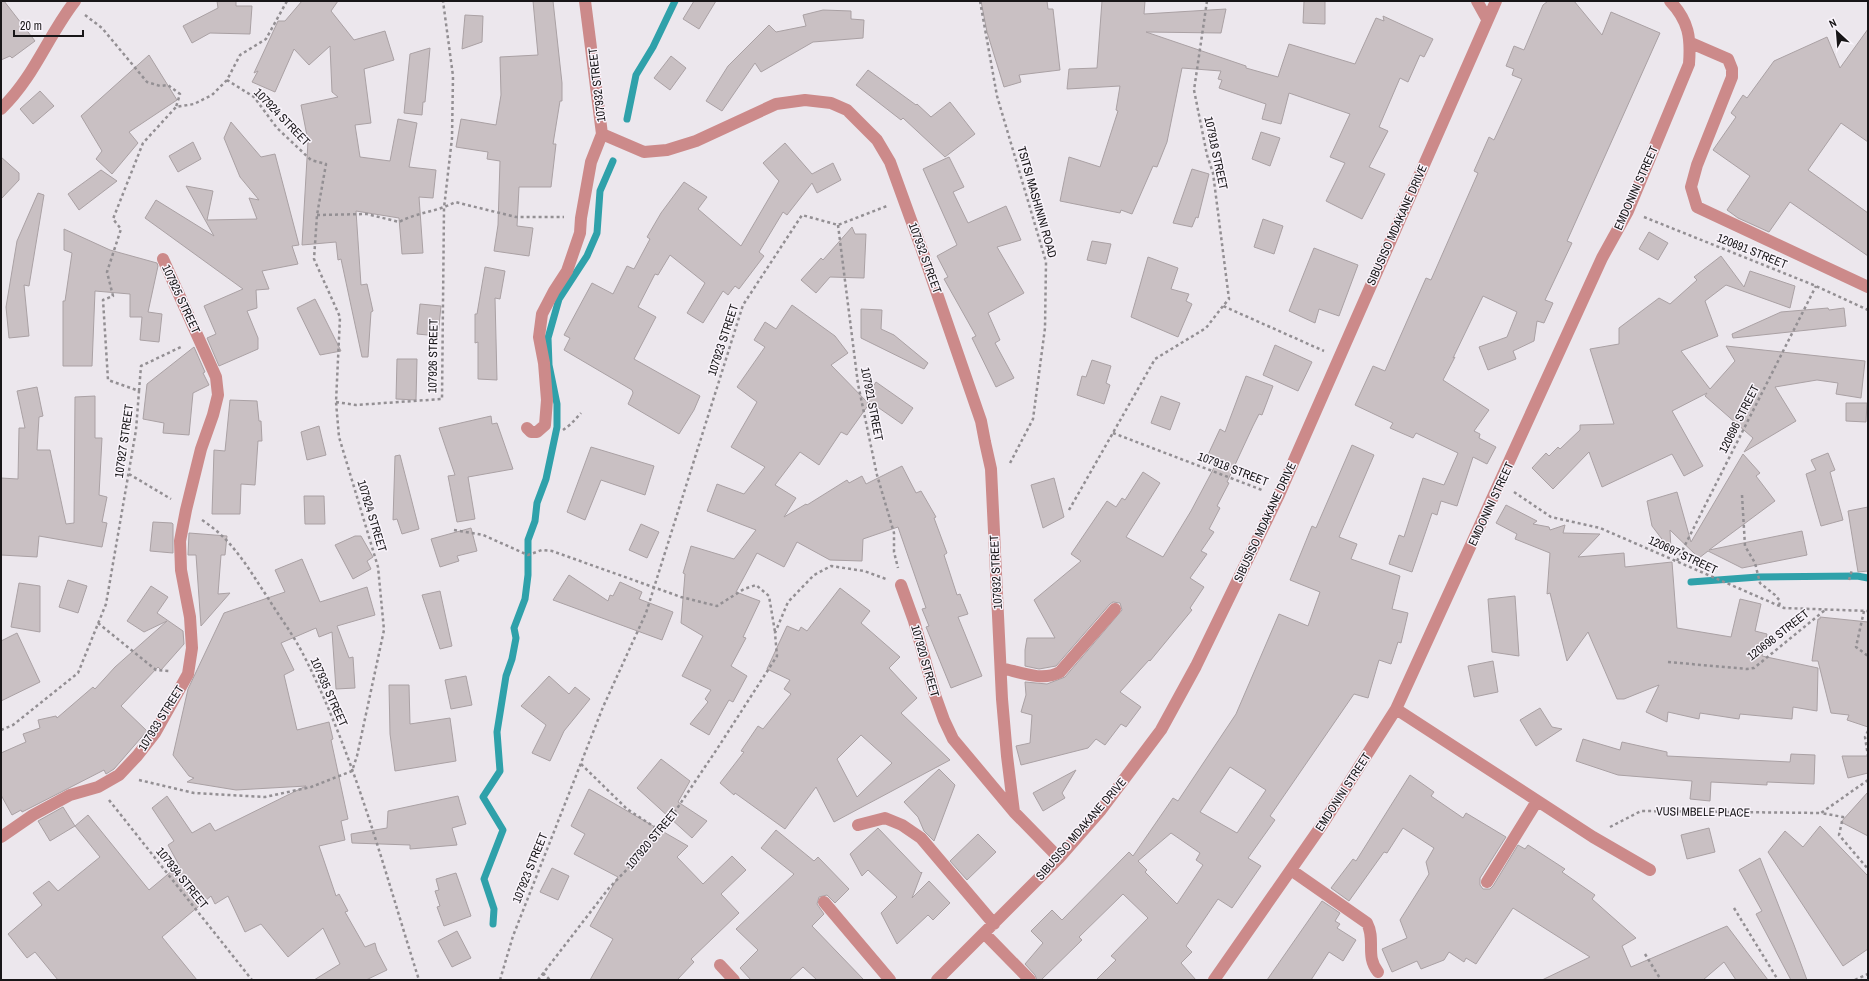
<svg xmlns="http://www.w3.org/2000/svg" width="1869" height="981" viewBox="0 0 1869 981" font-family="'Archivo Narrow',sans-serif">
	<rect width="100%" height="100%" fill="#ece7ed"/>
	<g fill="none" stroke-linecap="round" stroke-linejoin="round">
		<path stroke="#2fa1aa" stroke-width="7" d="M627 119 636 75 653 47 675 1
			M1691 582 1758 577 1857 576 1868 578
			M493 924 494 909 484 879 503 830 483 797 500 771 497 732 506 676 512 659 516 638 514 628 525 599 528 575V540L535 521 537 503 546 479 557 427V404L549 365 548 338 559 299 587 256 597 233 600 191 613 161"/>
	</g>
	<path fill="#c9c0c3" stroke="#aaa1a4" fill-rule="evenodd" d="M1 1H4L35 41 12 58 10 56 1 60Z
		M217 1H236V6H252L250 34 210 33 192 43 183 26 218 8Z
		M302 1H338L331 11 354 40 385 31 394 60 364 69 371 123 355 125 360 157 390 161 398 119 417 123 409 167 436 170 433 198 419 197 423 253 402 254 399 218 356 211 361 285 367 284 373 311 371 312 368 357H362L341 259 338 260 336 242 302 245 308 141 301 105 338 97 332 92 330 46 309 65 294 49 275 92 252 82 258 71 254 73 278 21H285Z
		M533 1H553L562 83V101H560L553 144H556L551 187H519L517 226 533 228 529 256 494 251 498 225 500 161 487 159 488 152 456 147 461 119 496 125 501 95 500 57 538 55Z
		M694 1H716L699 29 683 19Z
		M981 1H1047L1048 9H1053L1060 70 1019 75 1021 82 1004 87 987 32Z
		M1102 1H1145L1144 14 1226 9 1221 33 1146 32 1246 66V68L1278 77 1289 44 1355 64 1376 18 1384 21 1383 16 1433 39 1424 57 1420 55 1408 82 1400 78 1379 127 1388 131 1369 167 1385 174 1362 219 1326 201 1345 163 1330 157 1350 114 1289 93 1281 124 1262 119 1266 104 1219 88 1222 80 1218 79 1221 71 1182 68 1167 142 1157 167 1153 166 1132 214 1121 210 1120 213 1060 201 1069 157 1100 167 1118 111 1116 110 1120 86 1067 89 1069 69 1097 68Z
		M1304 1H1325V24L1303 23Z
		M1548 1H1574L1602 35 1611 12 1660 33 1567 241 1572 243 1545 300 1553 303 1544 323 1537 321 1534 341 1513 351 1516 359 1488 370 1479 347 1507 337 1517 312 1483 296 1453 358 1455 357 1443 380 1489 410 1474 431 1480 434 1479 438 1496 447 1487 464 1473 457 1457 506 1441 501 1437 515 1432 513 1412 572 1389 564 1399 535 1404 537 1423 478 1444 485 1458 453 1416 433 1413 438 1390 428 1393 423 1355 405 1373 366 1385 371 1426 278 1431 280 1478 173 1474 171 1489 137 1494 140 1522 79 1512 75 1514 69 1506 66 1514 46 1524 50 1543 5Z
		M823 10 851 11V19L864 20 863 38 813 42 761 72 755 63 722 111 706 101 728 66 769 25 776 32 806 26 803 15Z
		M465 15 483 16 482 42 462 49Z
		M1868 29V142L1841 123 1808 170 1868 213V256L1790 202 1769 232 1738 218 1727 210 1750 176 1713 150 1736 117 1731 113 1743 95 1747 98 1774 61 1827 37 1840 68Z
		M430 48 425 102H423L422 115 404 113 410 54Z
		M149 55 177 100 129 132 138 143 112 174 96 159 102 151 81 116Z
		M671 56 686 68 670 90 654 78Z
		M868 70 916 105 917 104 931 117 950 102 975 134 945 157 903 118 901 120 856 85Z
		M40 91 54 106 33 124 20 109Z
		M231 122 261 157 275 154 299 245 292 246 298 264 262 271 269 289 256 290 257 308 247 311 258 338V349L219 366 207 338 216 334 204 306 243 289 145 218 156 200 214 236 186 186 213 191 207 220 257 219 249 198 259 200 240 177 224 138Z
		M1261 132 1280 138 1270 166 1252 159Z
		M193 142 201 159 178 172 169 156Z
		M785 143 812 174 833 163 841 180 817 193 812 183 787 215 783 212 759 252 764 256 739 289 735 286 728 295 723 291 703 323 687 313 705 283 670 255 658 275 655 274 638 307 656 317 634 359 700 396 694 410 679 434 628 404 633 393 632 390 564 350 570 338 564 335 592 283 613 294 627 266 634 269 650 239 647 237 661 213 684 182 707 197 698 209 741 246 779 181 763 163Z
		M1 157 19 173V180L1 199Z
		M949 157 964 187 953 192 968 223 1006 206 1021 240 997 247 1024 293 988 313 1000 340 995 343 1014 378 996 387 972 338 976 336 944 279 948 277 937 256 957 245 923 169Z
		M1192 169 1209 174 1198 218 1196 217 1192 227 1173 223Z
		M101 170 117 181 79 210 68 194Z
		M38 193 44 195 29 286 24 285 29 336 9 338 6 307 17 241Z
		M1263 219 1283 226 1274 254 1254 247Z
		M852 227 855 234H866L864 278 830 277 816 293 801 280 821 258 823 260Z
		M64 229 110 250 157 263 158 266 148 312 162 314 159 342 140 340 142 317H130V294L95 291 92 366H63V301H65L72 253 64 250Z
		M1649 232 1668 243 1658 260 1639 249Z
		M1092 241 1111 244 1106 264 1087 260Z
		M1314 248 1358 265 1339 316 1319 309 1315 323 1289 311Z
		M1721 256 1744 287 1750 271 1795 286 1790 308 1726 285 1705 301 1718 336 1681 351 1710 389 1735 361 1726 346 1865 361 1861 398 1836 394 1838 383 1817 380 1775 387 1796 421 1744 452 1753 438 1705 396 1707 393 1672 411 1703 466 1684 476 1672 454 1602 487 1589 452 1553 489 1532 468 1546 453 1549 456 1558 447 1560 449 1580 430V425L1614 424 1590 349 1619 344V328L1659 298 1670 304 1697 280 1694 277Z
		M1148 257 1178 268 1171 289 1189 294 1186 301 1192 304 1178 337 1131 317Z
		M485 267 505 271 500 299 495 298 497 380 478 379V342L475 343V314H477Z
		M315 299 341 351 320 355 297 308Z
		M420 304 441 306 438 336 417 334Z
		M792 305 835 336 848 353 831 365 869 404 847 435 841 432 819 465 800 452 775 485 796 498 784 517 806 504 807 505 847 480 849 483 862 476 866 484 902 466 916 493 921 491 936 517 934 518 947 553 944 555 957 595 960 594 968 614 958 617 982 676 951 688 926 627 929 626 922 609 926 608 898 527 863 539 862 561 830 560 797 542 784 567 757 553 736 592 760 601 743 637 746 638 731 666 747 676 733 702 729 700 709 735 690 724 708 702 705 699 711 690 682 676 703 636 681 623 685 574 683 573 691 546 734 559 756 530 707 511 717 484 744 494 765 467 731 447 757 402 737 387 765 347 754 340 765 322 776 329Z
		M1828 308 1829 310 1844 308 1846 326 1733 338 1732 334 1781 312Z
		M861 309 882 310 881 329 894 335 928 363 924 369 861 338Z
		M1275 345 1312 362 1298 391 1263 375Z
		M194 347 205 372 203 373 209 385 193 393 189 435 163 433 164 423 143 419 147 384Z
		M397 359H417L416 400 396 399Z
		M1092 360 1111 366 1106 383 1110 385 1104 404 1077 395 1082 376 1086 377Z
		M1246 376 1273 386 1262 415 1259 414 1253 426 1227 482 1229 483 1217 506 1220 508 1209 529 1214 532 1201 551 1207 554 1190 578 1204 587 1190 608 1192 610 1150 661 1149 660 1120 692 1141 707 1126 727 1121 724 1105 745 1096 739 1088 748 1021 765 1016 746 1030 743 1032 715 1021 712 1026 695 1025 682 1047 684 1065 677 1122 610 1120 603 1113 602 1110 604 1056 666 1039 669 1025 666V650L1027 638H1055L1034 600 1081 561 1071 554 1107 501 1116 507 1122 498 1125 500 1143 472 1160 483 1126 537 1163 557 1191 511 1216 464 1206 459 1220 429 1225 432Z
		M876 382 913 408 902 424 866 399Z
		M37 387 43 416 39 417 37 450H50L66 524 74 523 75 397 95 396V438H102L99 495 107 497 102 522 107 523 102 547 39 536 37 557 1 555V478L18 479 19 428H25L17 391Z
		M1161 396 1180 403 1170 430 1151 423Z
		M230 400 257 401 259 421H261L262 441H258L255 485 241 484 240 514H212L214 450 225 451Z
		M1846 403H1867L1866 422 1846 421Z
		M491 416 492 424 497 423 513 469 468 477 475 519 457 522 448 476 455 475 439 428Z
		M319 426 326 455 307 460 301 432Z
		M1352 445 1374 455 1339 537 1357 544 1351 559 1400 576 1392 609 1408 613 1401 643 1398 642 1391 664 1379 660 1368 698 1354 694 1270 816 1275 820 1248 858 1261 866 1232 908 1218 899 1186 946 1192 952 1181 963 1196 980H1096L1116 960 1111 956 1148 918 1123 894 1079 937 1082 940 1041 980H1037L1035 975 1025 964 1043 943 1031 931 1052 910 1062 920 1129 852 1133 856 1173 798 1178 801 1236 714 1279 614 1308 626 1320 592 1290 580 1312 526 1316 528ZM1230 767 1266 790 1237 833 1200 812ZM1171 833 1200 853 1196 860 1203 865 1177 904 1145 872 1147 870 1138 861Z
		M591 447 654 466 645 495 601 480 585 520 567 512Z
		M1828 453 1835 470 1830 472 1843 520 1821 526 1806 474 1816 470 1811 460Z
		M1743 454 1760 473 1756 476 1775 501 1709 550 1802 531 1807 555 1742 568 1708 551 1699 558 1670 530 1671 551 1652 526 1647 501 1677 492 1691 542Z
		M400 455 419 529 402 534 397 519 393 520 395 456Z
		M1054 478 1064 517 1043 528 1031 485Z
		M304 496H324L325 524H305Z
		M1506 505 1537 521 1533 524 1549 527 1550 530 1565 525 1563 533 1600 534 1578 557 1624 553 1625 567 1672 562 1677 628 1731 637 1740 599 1761 604 1755 631 1767 634 1762 656 1818 668 1817 711 1793 707 1792 719 1740 714 1739 719 1700 713 1699 719 1668 712 1667 722 1646 712 1659 685 1624 699H1617L1588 632 1567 661 1550 593 1547 594 1550 553 1515 539 1517 534 1496 523Z
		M1868 507V571L1858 572 1848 511Z
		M153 522 172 523 173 524V553L150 551Z
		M641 524 659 532 647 558 629 550Z
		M471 528 477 551 457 556 459 561 440 567 431 539Z
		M189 533 227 536 225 555H221L218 594 230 593 201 626 196 555H188Z
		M355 536H361L373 557 367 561 371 569 353 579 335 545Z
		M302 559 320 602 367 587 375 615 337 626 349 658 353 657 355 688 336 689 332 632 319 637 316 628 281 643 294 670 284 675 297 730 329 722 333 739 331 740 348 819 341 821 345 840 319 846 336 896 339 894 348 911 345 912 365 947 375 943 377 951 387 970 366 980H314L340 964 323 928 288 957 261 924 245 932 228 896 215 904 211 896 162 937 197 980H58L35 952 27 958 8 934 42 905 33 893 49 881 58 891 100 857 75 826 88 815 149 890 179 865 168 845 174 841 152 808 167 796 192 833 210 823 215 831 306 786 236 790 187 782 194 778 189 776 173 755 188 689 224 613 285 592 275 570Z
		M569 575 608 601 610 595 613 596 620 582 642 592 639 599 673 612 662 640 553 600Z
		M68 580 87 586 78 613 59 607Z
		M19 583 40 586V632L11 627Z
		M151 586 168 597 157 613 183 631 184 644 161 670 158 667 121 706 147 731 114 769 106 774 104 770 30 808 22 812 21 810 12 815 1 795V753L26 742 23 734 40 728 38 720 56 716 57 718 93 687 95 689 115 667 167 621 144 632 127 621Z
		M840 588 870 611 861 623 900 657 889 668 917 698 901 713 950 760 834 822 816 787 785 829 735 793 734 795 720 783 744 752 741 751 758 726 763 729 791 694 784 689 790 680 767 669 787 626 799 631 801 627 807 631ZM861 735 892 763 857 797 837 759Z
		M440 591 452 646 440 649 422 595Z
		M1515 596 1519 656 1492 652 1488 599Z
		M1820 617 1868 622V727L1847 720 1849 715 1831 713 1818 661H1812L1818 619H1820Z
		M17 633 40 682 1 701V641Z
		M1493 661 1498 692 1474 697 1468 666Z
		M466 676 472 705 451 709 445 680Z
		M549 676 569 694 575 687 590 699 564 731 550 761 532 753 546 725 521 706Z
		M389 685H409L410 724 450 718 456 761 395 771 390 734Z
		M1540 708 1552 727 1562 729 1536 746 1520 720Z
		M1583 739 1620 750 1622 742 1667 752V756L1790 762 1791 754 1815 755 1814 784 1767 782V785L1711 782 1710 801 1690 799 1692 781 1618 775 1576 761Z
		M1842 756H1868V773L1848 778Z
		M661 759 690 781 678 802 707 821 692 838 637 788Z
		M939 769 955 785 934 841 924 831 918 817 904 802Z
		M1076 770 1062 793 1065 798 1043 811 1033 793Z
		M1410 775 1434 792 1431 796 1463 818 1466 813 1506 837 1480 878V885L1483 889H1490L1493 886 1518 845 1525 849 1528 845 1565 869 1562 872 1595 895 1592 899 1636 938 1622 946 1631 967 1727 926 1768 980H1736L1724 962 1703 980H1542L1590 957 1513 908 1476 964 1466 958 1464 962 1449 952 1444 960 1421 969 1417 961 1392 972 1382 949 1407 938 1400 920 1429 874 1426 862 1434 848 1403 828 1387 853 1384 852 1349 901 1331 888 1353 859 1356 861Z
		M589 789 688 846 677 857 703 884 732 856 746 870 721 894 739 913 691 959 694 962 677 980H590L613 939 590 926 618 877 574 854 585 834 571 826Z
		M1868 792V836L1841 822Z
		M458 796 466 824 452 828 457 845 410 849V845L352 843 351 834 387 828 388 811Z
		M63 807 75 826 50 841 38 821Z
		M1820 826 1868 876V949L1843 966 1768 852 1785 831 1803 847Z
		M878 828 921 873 922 872 912 898 929 881 950 903 933 920 928 915 897 944 881 913 897 897 868 870 862 876 850 854Z
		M1709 828 1715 852 1687 859 1681 835Z
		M776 830 814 861 818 857 849 889 835 903 827 895 819 897 817 904 824 914 812 926 864 980H817L803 967 789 980H751L740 968 758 950 736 929 794 874 761 848Z
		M978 834 996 852 967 880 950 861Z
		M1760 858 1794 945 1807 980H1791L1756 914 1762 911 1739 870Z
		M552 868 569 876 558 900 540 892Z
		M456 873 471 916 444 926 437 907 440 906 435 891 439 890 436 879Z
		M1322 901 1340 913 1335 921 1340 924 1337 928 1356 940 1343 961 1329 952 1311 980H1267Z
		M457 931 471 958 452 967 438 941Z"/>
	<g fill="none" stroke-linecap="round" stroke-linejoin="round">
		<path stroke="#938f93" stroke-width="2.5" stroke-dasharray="3 3" stroke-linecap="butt" d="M980 1 997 96 1046 262 1045 328 1033 419 1009 465
			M1207 1 1194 90 1207 155 1213 173 1229 299 1223 306 1324 351
			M85 15 102 28 147 82 160 86 168 85 180 94 176 107
			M317 215 367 214 399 222C418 212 437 212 455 202L516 217H564
			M1644 217 1816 286 1868 310
			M838 225 858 384 877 475 894 533V552L898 568
			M139 391 141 366 183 346
			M336 402 356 405 442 399 444 208 452 138 453 76 443 1
			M563 430 571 424 581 413
			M1113 433 1262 490
			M129 474 171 499
			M1514 492 1551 517 1600 528 1784 608 1868 611
			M1742 495 1745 546 1755 563 1760 583 1775 595 1780 601 1779 606
			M1069 510 1155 359 1206 328 1223 306
			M202 520C233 540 248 568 268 598 279 616 292 633 302 652 355 755 384 870 419 980
			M454 530 483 535 528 555 542 550 552 551 681 597 717 606 744 589 756 585 769 596 775 632
			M1677 561 1816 286
			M1849 580 1852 570
			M1864 611 1856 647 1868 656
			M98 623 156 670 169 671
			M1668 662 1747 669 1754 668 1825 610
			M1 730 13 725 78 673 106 604 136 430 139 391 108 380 103 300 113 296 107 272 121 229 113 219 143 143 176 107 194 104 212 95 227 80 240 55 266 39 287 1
			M1868 731 1865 737 1868 756
			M581 764 627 809 659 830
			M139 780 194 793 265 797 311 787 352 771 357 756 384 630 378 567 339 437 336 402 340 317 314 259 317 215 326 164 311 160 277 128 254 97 227 80
			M1868 780 1821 813 1843 817 1839 835 1868 869
			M109 800 252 980
			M1610 827 1641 811 1821 813
			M1734 908 1778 980
			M1645 954 1661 980
			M543 973 550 980
			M500 980 513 936 603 707 646 613 743 305 802 215 838 225 887 206
			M538 980 609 888 638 858 676 810 717 749 777 656 775 633 788 602 814 575 831 566 864 571 886 579
			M1855 980 1868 974"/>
		<path stroke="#cc8a8a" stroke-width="12" d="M585 1 602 134 644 152 667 150 696 141 776 104 805 100 831 103 847 110 877 140 890 162 923 253 981 421 985 442 991 469 1002 699 1007 756 1014 812
			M1477 1 1487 19
			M1691 43 1728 59 1732 69V77L1697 165 1691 187 1697 207 1868 287
			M1 109C35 76 47 37 75 1
			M527 428 531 432H537L545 425 547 400 544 363 539 337 542 314 554 291 567 271 580 233 581 218 591 162 602 134
			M901 585 914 621 935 695 944 720 953 739 1014 812 1059 858
			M1001 668C1020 672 1042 682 1060 672L1115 609
			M1396 709 1593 837 1650 870
			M858 825 885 818 902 825 921 838 994 924
			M1 837 33 815 70 795 98 787 119 775 137 756 155 733 188 674 192 648 190 617 181 570 180 541 186 510 201 449 213 415 218 395 216 377 163 259
			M1291 870 1367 923C1376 940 1365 956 1378 972
			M1487 882 1537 801
			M824 902 890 980
			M984 933 1030 980
			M720 965 734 980
			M937 980 1059 858 1101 810 1161 730 1196 666 1278 497 1496 1
			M1214 980 1322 825 1396 709 1602 258 1628 211 1689 64C1691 38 1689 21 1670 1"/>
	</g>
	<g text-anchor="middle" stroke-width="3" stroke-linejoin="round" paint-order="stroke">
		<g font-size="12" fill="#181618" stroke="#f9f4fb">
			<text transform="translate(597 85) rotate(-97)" y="4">107932 STREET</text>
			<text transform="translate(282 117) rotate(46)" y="4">107924 STREET</text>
			<text transform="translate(1216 153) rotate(78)" y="4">107918 STREET</text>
			<text transform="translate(1636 188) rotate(-66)" y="4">EMDONINI STREET</text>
			<text transform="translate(1037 202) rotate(74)" y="4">TSITSI MASHININI ROAD</text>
			<text transform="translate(1397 225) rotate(-66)" y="4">SIBUSISO MDAKANE DRIVE</text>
			<text transform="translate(1752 251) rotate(22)" y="4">120691 STREET</text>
			<text transform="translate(925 258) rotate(70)" y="4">107932 STREET</text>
			<text transform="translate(181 299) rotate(65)" y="4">107925 STREET</text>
			<text transform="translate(723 340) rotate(-72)" y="4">107923 STREET</text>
			<text transform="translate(433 356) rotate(-89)" y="4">107926 STREET</text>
			<text transform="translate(872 404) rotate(79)" y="4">107921 STREET</text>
			<text transform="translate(1739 419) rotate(-63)" y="4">120696 STREET</text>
			<text transform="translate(124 441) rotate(-82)" y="4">107927 STREET</text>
			<text transform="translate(1233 469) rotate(21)" y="4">107918 STREET</text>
			<text transform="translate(1491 504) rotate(-65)" y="4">EMDONINI STREET</text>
			<text transform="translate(372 516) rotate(73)" y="4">107924 STREET</text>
			<text transform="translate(1265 522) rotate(-65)" y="4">SIBUSISO MDAKANE DRIVE</text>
			<text transform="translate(1683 555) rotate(25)" y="4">120697 STREET</text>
			<text transform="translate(996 572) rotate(-93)" y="4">107932 STREET</text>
			<text transform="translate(1778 635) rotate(-38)" y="4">120698 STREET</text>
			<text transform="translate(925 661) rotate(74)" y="4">107920 STREET</text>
			<text transform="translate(329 692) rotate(66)" y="4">107935 STREET</text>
			<text transform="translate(161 718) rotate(-58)" y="4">107933 STREET</text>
			<text transform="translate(1343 792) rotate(-57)" y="4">EMDONINI STREET</text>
			<text transform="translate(1703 812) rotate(1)" y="4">VUSI MBELE PLACE</text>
			<text transform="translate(1081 829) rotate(-49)" y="4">SIBUSISO MDAKANE DRIVE</text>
			<text transform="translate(652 839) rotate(-50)" y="4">107920 STREET</text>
			<text transform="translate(530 868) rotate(-68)" y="4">107923 STREET</text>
			<text transform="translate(182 878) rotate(51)" y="4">107934 STREET</text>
		</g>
	</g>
	<rect width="1869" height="981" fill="none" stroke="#181618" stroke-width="4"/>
	<g transform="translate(1837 32) rotate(334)" stroke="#f9f4fb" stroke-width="3" paint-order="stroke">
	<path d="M0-3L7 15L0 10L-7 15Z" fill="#181618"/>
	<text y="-6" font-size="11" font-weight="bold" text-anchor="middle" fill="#181618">N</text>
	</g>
	<path d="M14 30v6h69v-6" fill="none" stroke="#181618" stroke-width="2"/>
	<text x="20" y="30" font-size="12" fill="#181618" stroke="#f9f4fb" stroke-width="3" paint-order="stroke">20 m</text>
</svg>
